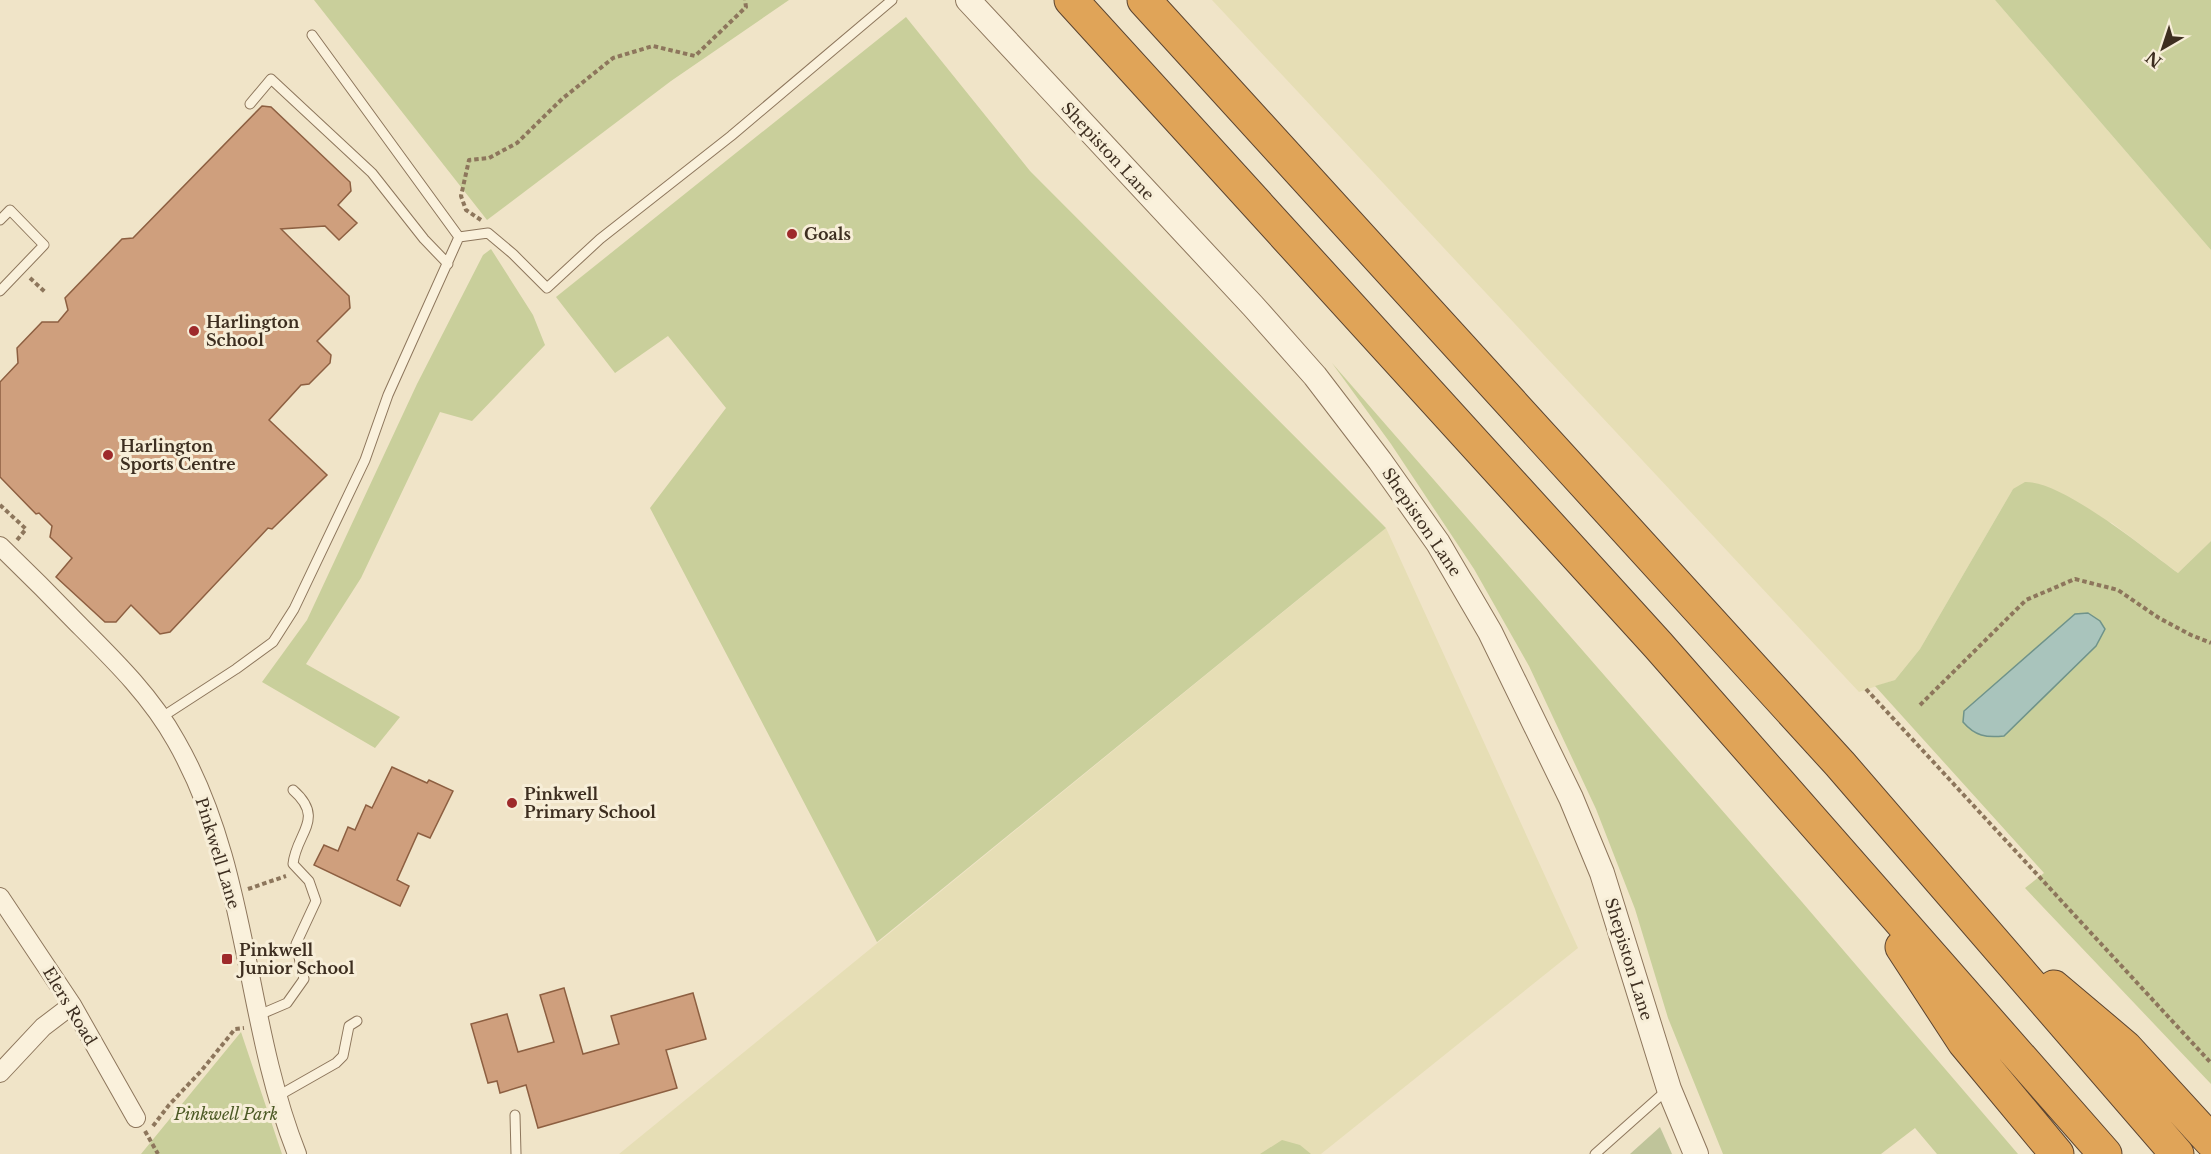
<svg xmlns="http://www.w3.org/2000/svg" width="2211" height="1154" viewBox="0 0 2211 1154" font-family="'Libre Baskerville',serif">
	<rect width="100%" height="100%" fill="#f0e4c8"/>
	<path fill="#e6deb5" d="M1212 0H1995L2211 250V541L2178 573 2112 523 2013 489 1920 649 1895 680 1859 692Z
		M1386 528 1578 948 1321 1154H619Z"/>
	<path fill="#c9cf9b" d="M314 0H789L671 81 487 220Z
		M1995 0H2211V250Z
		M906 17 1030 171 1386 528 877 942 650 508 726 408 668 336 615 373 556 297Z
		M491 249 533 315 545 345 472 421 440 412 361 578 306 664 400 717 375 748 262 682 307 620 417 384 483 255Z
		M1332 363 1802 902 2018 1154H1937L1915 1128 1881 1154H1723L1668 1018 1635 909 1596 809 1529 666 1474 569 1391 444Z
		M2025 482C2063 481 2145 549 2178 573L2211 541V1084L2025 888 2044 873 1875 686 1895 680 1920 649 2013 489Z
		M241 1032 282 1154H141Z
		M1282 1140 1300 1145 1311 1154H1260Z"/>
	<path fill="#bfc49a" d="M1660 1127 1672 1154H1630Z"/>
	<path fill="#a9c4bc" stroke="#6f938a" stroke-width="1.5" d="M2088 613 2100 621 2105 629 2096 646 2004 736C1986 738 1975 736 1963 722L1964 711 2075 614Z"/>
	<path fill="#cf9f7d" stroke="#8d5f41" stroke-width="1.5" d="M262 106 271 107 350 182 351 191 338 205 357 223 339 240 325 226 281 229 349 296 350 308 317 341 331 355 330 363 309 384 301 385 269 420 327 475 272 529 268 528 170 632 160 634 131 605 116 622H105L56 577 72 558 50 537 52 526 39 513 36 514 0 477V382L18 363 17 348 42 322H58L68 310 65 298 122 239 133 238Z
		M392 767 427 783 429 780 453 791 430 838 418 833 397 880 409 886 400 906 314 865 324 845 338 851 348 827 355 830 366 805 372 808Z
		M564 988 583 1054 619 1044 611 1016 693 993 706 1039 666 1050 677 1088 538 1128 526 1085 500 1093 497 1081 488 1083 471 1024 507 1014 518 1052 554 1042 540 995Z"/>
	<g fill="none" stroke-linecap="round" stroke-linejoin="round">
		<defs>
			<path id="service" d="M312 35 459 237
				M250 104 271 79 372 173 424 239 448 264
				M0 220 10 210 44 245 0 291
				M459 237 488 233 513 254 547 288 600 239 731 136 892 0
				M162 717 236 669 273 642 294 609 365 460 388 395 459 237
				M259 1015 287 1003 304 979 296 944 316 901 309 881 293 864C296 833 326 819 293 790
				M278 1096 336 1063 343 1056 349 1026 357 1021
				M515 1115 516 1154
				M1595 1154 1667 1090"/>
			<path id="minor" d="M0 546C26 571 52 597 77 623 114 660 151 696 176 741 249 868 244 1021 297 1154
				M0 897 72 1005 136 1118
				M0 1073 43 1027 72 1005"/>
			<path id="tertiary" d="M968 0 1253 306 1315 376 1380 461 1438 543 1490 632 1571 798 1602 873 1669 1089 1696 1154"/>
			<path id="motorway" d="M1071 0 1658 645 2105 1154
				M1144 0 1840 764 2177 1154
				M1902 947 1964 1042 2057 1154
				M2054 987 2125 1047 2211 1141"/>
		</defs>
		<use href="#service" stroke="#8d765c" stroke-width="11"/>
		<use href="#minor" stroke="#8d765c" stroke-width="20"/>
		<use href="#tertiary" stroke="#8d765c" stroke-width="26"/>
		<use href="#motorway" stroke="#5b4430" stroke-width="35"/>
		<path stroke="#8d765c" stroke-width="4" stroke-dasharray="4.5 3" stroke-linecap="butt" d="M481 220 466 210 461 196 469 160 489 158 517 143 562 99 613 58 653 46 695 56 746 7 745 0
			M30 278 45 292
			M0 505 26 529 17 540
			M1866 689 2211 1063
			M1920 705 2026 600 2075 579 2118 590 2159 618 2191 635 2211 643
			M248 889 286 876
			M153 1126 169 1105 202 1070 235 1029 244 1028
			M145 1131 158 1154"/>
		<use href="#service" stroke="#faf1dc" stroke-width="9"/>
		<use href="#minor" stroke="#faf1dc" stroke-width="18"/>
		<use href="#tertiary" stroke="#faf1dc" stroke-width="24"/>
		<use href="#motorway" stroke="#e0a458" stroke-width="33"/>
	</g>
	<g fill="#9e2a2b" stroke="#f7eed8" stroke-width="2">
		<circle cx="792" cy="234" r="6"/>
		<circle cx="194" cy="331" r="6"/>
		<circle cx="108" cy="455" r="6"/>
		<circle cx="512" cy="803" r="6"/>
		<rect x="221" y="953" width="12" height="12" rx="3"/>
	</g>
	<g text-anchor="middle" stroke-width="6" stroke-linejoin="round" paint-order="stroke">
		<g font-size="16" fill="#3d2e20" stroke="#f7eed8">
			<text transform="translate(1108 151) rotate(47)" y="6">Shepiston Lane</text>
			<text transform="translate(1422 522) rotate(56)" y="6">Shepiston Lane</text>
			<text transform="translate(218 853) rotate(73)" y="6">Pinkwell Lane</text>
			<text transform="translate(1629 959) rotate(73)" y="6">Shepiston Lane</text>
			<text transform="translate(70 1006) rotate(59)" y="6">Elers Road</text>
		</g>
		<g font-size="16" font-weight="bold" fill="#3d2e20" stroke="#f7eed8" text-anchor="start">
			<text x="804" y="240">Goals</text>
			<text x="206" y="328">Harlington<tspan x="206" dy="18">School</tspan></text>
			<text x="120" y="452">Harlington<tspan x="120" dy="18">Sports Centre</tspan></text>
			<text x="524" y="800">Pinkwell<tspan x="524" dy="18">Primary School</tspan></text>
			<text x="239" y="956">Pinkwell<tspan x="239" dy="18">Junior School</tspan></text>
		</g>
		<g font-size="16" font-style="italic" fill="#4d5a26" stroke="#f7eed8">
			<text x="226" y="1120">Pinkwell Park</text>
		</g>
	</g>
	<g transform="translate(2163 48) rotate(219)" stroke="#f7eed8" stroke-width="4.5" paint-order="stroke">
	<path d="M0-4.5L10 22L0 15L-10 22Z" fill="#3d2e20"/>
	<text y="-9" font-size="16" font-weight="bold" text-anchor="middle" fill="#3d2e20">N</text>
	</g>
</svg>
